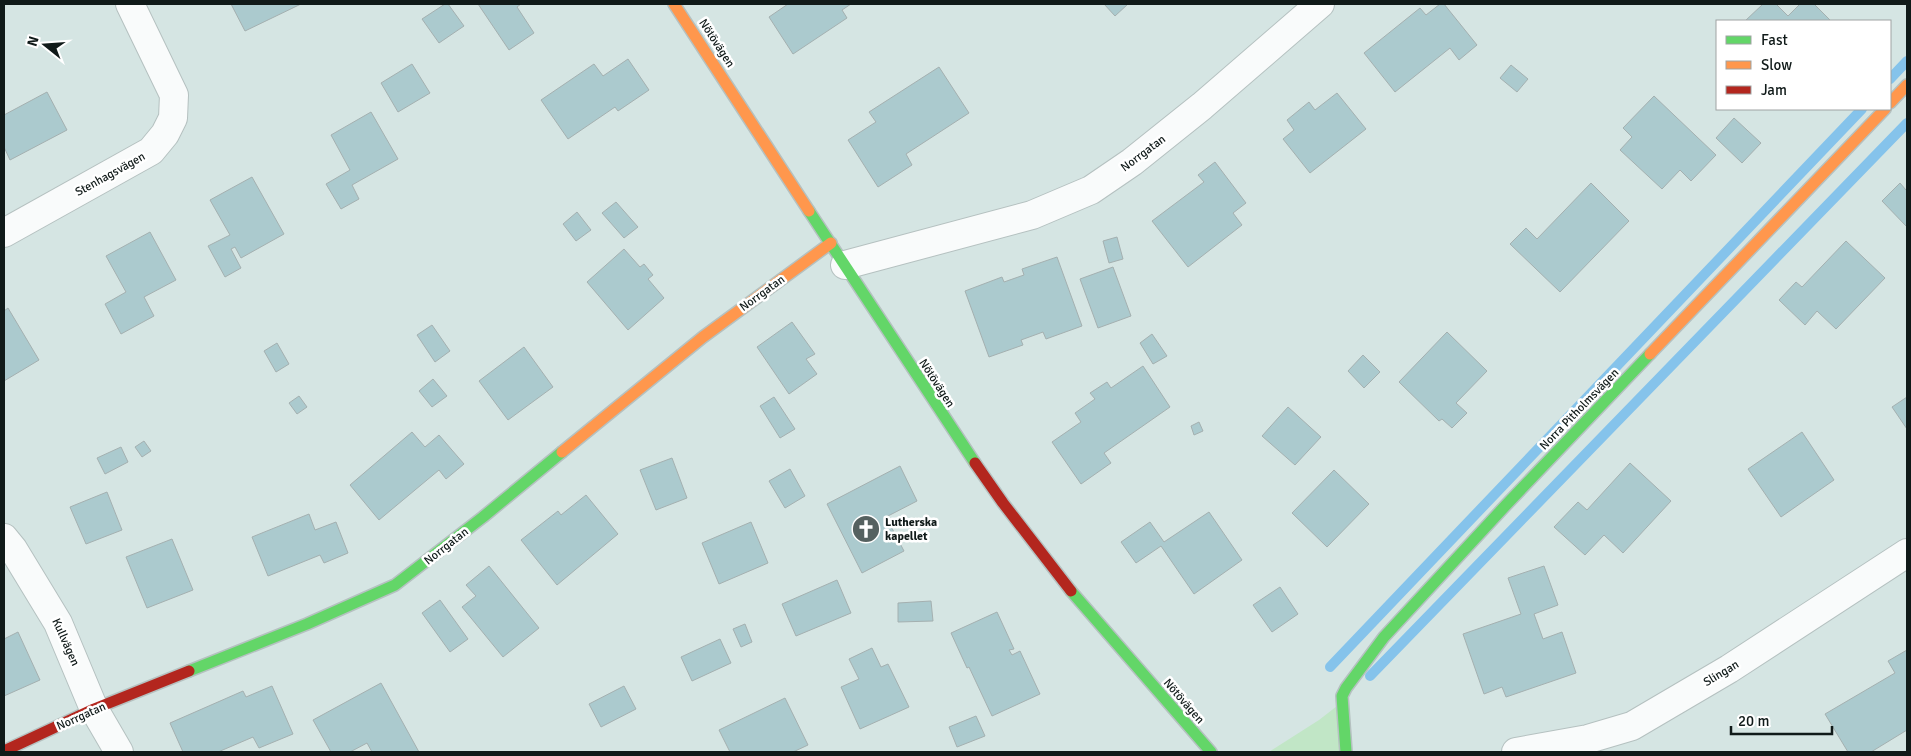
<svg xmlns="http://www.w3.org/2000/svg" width="1911" height="756" viewBox="0 0 1911 756" font-family="Signika,sans-serif">
	<rect width="100%" height="100%" fill="#d5e5e3"/>
	<path fill="#c1e6c6" d="M1337 706 1343 752H1269L1319 720Z"/>
	<g fill="none" stroke-linecap="round" stroke-linejoin="round">
		<path stroke="#85c3eb" stroke-width="10" d="M1890 79 1907 61
			M1330 667 1862 109
			M1370 676 1907 123"/>
	</g>
	<path fill="#abcace" stroke="#a4b0b0" d="M231 4H301L245 31Z
		M445 4H448L464 26 439 43 422 19Z
		M478 4H521L517 7 534 33 509 50Z
		M788 4H851L842 10 847 18 793 54 769 17Z
		M1104 4H1128L1115 16Z
		M1440 4H1444L1477 45 1459 60 1450 48 1395 92 1364 53 1420 8 1426 15Z
		M1763 4H1776L1788 16 1800 4H1814L1831 21H1745Z
		M628 59 649 90 618 111 615 107 568 139 541 100 594 64 603 76Z
		M412 64 430 93 398 112 381 83Z
		M1511 65 1528 79 1517 92 1500 78Z
		M939 67 969 113 906 154 912 165 878 187 848 140 876 122 869 112Z
		M47 92 67 130 10 160 4 147V115Z
		M1337 93 1366 129 1310 173 1283 139 1294 130 1287 120 1309 102 1315 110Z
		M1654 96 1716 155 1691 181 1680 170 1662 189 1620 150 1632 137 1623 128Z
		M371 112 398 159 352 185 359 199 341 209 326 184 350 170 331 135Z
		M1734 118 1761 143 1742 163 1716 138Z
		M1215 162 1246 203 1233 213 1242 225 1188 267 1152 221 1204 182 1198 175Z
		M252 177 284 234 241 258 235 247 231 249 241 268 225 277 208 246 230 235 210 200Z
		M1591 183 1629 221 1560 292 1510 244 1526 228 1537 239Z
		M1900 183 1906 190 1907 188V227L1882 201Z
		M616 202 638 227 624 238 602 213Z
		M577 212 591 230 576 241 563 224Z
		M150 232 176 280 144 297 154 316 121 334 105 304 126 292 106 256Z
		M1117 237 1123 259 1109 263 1103 241Z
		M1846 241 1885 278 1836 329 1817 311 1805 325 1779 300 1796 282 1802 287Z
		M624 249 640 267 644 264 653 275 648 279 664 298 628 330 587 282Z
		M1057 257 1082 326 1046 339 1043 332 1021 340 1023 345 989 357 965 291 1002 277 1004 282 1024 275 1022 269Z
		M1113 267 1131 316 1098 328 1080 279Z
		M8 308 39 360 4 381V311Z
		M792 322 815 354 806 359 817 374 789 394 757 347Z
		M432 325 450 351 435 362 417 335Z
		M1447 332 1487 371 1456 403 1467 413 1452 428 1442 419 1439 421 1399 382Z
		M1152 334 1167 356 1153 364 1140 343Z
		M277 343 289 364 276 372 264 351Z
		M524 347 553 387 508 420 479 381Z
		M1363 355 1380 372 1364 388 1348 371Z
		M1143 366 1170 407 1104 453 1111 463 1081 484 1052 442 1081 422 1075 413 1095 399 1090 393 1107 382 1111 388Z
		M433 379 447 396 432 407 419 391Z
		M299 396 307 407 297 414 289 403Z
		M774 397 795 429 780 438 760 406Z
		M1907 397V429L1892 407Z
		M1288 407 1321 437 1295 465 1262 436Z
		M1199 422 1203 431 1194 435 1191 426Z
		M412 432 425 447 439 435 464 464 446 479 439 470 379 520 350 485Z
		M1802 432 1834 480 1781 517 1748 469Z
		M144 441 151 451 142 457 135 447Z
		M121 447 128 462 105 474 97 458Z
		M672 458 687 498 656 510 640 470Z
		M1630 463 1671 501 1623 553 1604 535 1585 555 1554 527 1578 502 1587 510Z
		M900 466 917 501 886 517 904 551 862 573 827 504Z
		M790 469 805 496 785 508 769 481Z
		M1334 470 1369 504 1327 547 1292 513Z
		M107 492 122 530 86 544 70 507Z
		M586 495 618 534 557 585 521 540 558 511 561 515Z
		M1209 512 1242 560 1194 594 1161 546 1136 563 1121 542 1150 522 1164 542Z
		M309 514 315 530 336 522 348 553 324 563 320 555 268 576 252 537Z
		M751 522 768 563 719 584 702 543Z
		M172 539 193 590 147 608 126 557Z
		M489 566 539 628 503 657 462 607 476 596 466 585Z
		M1544 566 1558 605 1534 614 1543 639 1562 632 1576 673 1506 697 1502 687 1484 694 1463 634 1521 614 1508 578Z
		M837 580 851 613 796 636 782 604Z
		M1280 587 1298 614 1272 632 1253 605Z
		M440 600 468 639 450 652 422 613Z
		M931 601 933 621 898 622V603Z
		M997 612 1014 649 1009 650 1012 655 1020 651 1040 694 992 716 969 667 967 668 951 633Z
		M745 624 752 642 741 647 733 629Z
		M18 632 40 680 4 696V639Z
		M720 639 731 663 692 681 681 657Z
		M872 648 881 667 888 664 909 707 860 729 841 687 859 679 849 659Z
		M1907 650V730L1871 752H1848L1825 714 1895 673 1888 661Z
		M381 683 419 752H372L367 743 350 752H331L313 720Z
		M272 686 293 734 259 748 253 737 218 752H183L170 723 243 691 246 697Z
		M624 686 636 709 601 727 589 704Z
		M785 698 808 745 793 752H730L719 730Z
		M976 716 985 736 957 747 949 727Z"/>
	<g fill="none" stroke-linecap="round" stroke-linejoin="round">
		<defs>
			<path id="street" d="M4 233 151 151 165 134 173 118 174 95 130 4
				M845 265 1032 215 1091 190 1132 162 1202 106 1320 4
				M4 538 13 549 58 623 94 709 119 752
				M1516 752 1588 739 1632 726 1729 669 1907 553"/>
			<path id="fast" d="M809 211 975 463
				M1071 591 1211 752
				M189 671 307 624 395 585 483 517 562 452
				M1346 752 1342 696 1346 688 1384 637 1506 505 1650 354"/>
			<path id="slow" d="M674 4 809 211
				M1890 103 1907 85
				M1650 354 1885 109
				M562 452 703 337 831 243"/>
			<path id="jam" d="M975 463 1003 503 1071 591
				M4 751 94 709 189 671"/>
		</defs>
		<use href="#street" stroke="#b5c1c0" stroke-width="30"/>
		<use href="#fast" stroke="#b5c1c0" stroke-width="14"/>
		<use href="#slow" stroke="#b5c1c0" stroke-width="14"/>
		<use href="#jam" stroke="#b5c1c0" stroke-width="14"/>
		<use href="#street" stroke="#f9fbfb" stroke-width="28"/>
		<use href="#fast" stroke="#63d668" stroke-width="11"/>
		<use href="#slow" stroke="#ff974d" stroke-width="11"/>
		<use href="#jam" stroke="#b3261e" stroke-width="11"/>
	</g>
	<defs>
		<symbol id="church-disc" viewBox="-11 -11 22 22"><circle r="9.5" fill="#556160" stroke="#fff"/><path d="M-1.2-6h2.4v3.5h3.3v2.4h-3.3V6h-2.4V-.1h-3.3v-2.4h3.3Z" fill="#fff"/></symbol>
	</defs>
	<g fill-rule="evenodd">
		<use href="#church-disc" x="850" y="513" width="32" height="32"/>
	</g>
	<g text-anchor="middle" stroke-width="5" stroke-linejoin="round" paint-order="stroke">
		<g font-size="12" fill="#101a19" stroke="#fff">
			<text transform="translate(717 43) rotate(57)" y="4">Nötövägen</text>
			<text transform="translate(1143 153) rotate(-37)" y="4">Norrgatan</text>
			<text transform="translate(110 174) rotate(-29)" y="4">Stenhagsvägen</text>
			<text transform="translate(762 293) rotate(-36)" y="4">Norrgatan</text>
			<text transform="translate(937 383) rotate(57)" y="4">Nötövägen</text>
			<text transform="translate(1579 409) rotate(-46)" y="4">Norra Pitholmsvägen</text>
			<text transform="translate(446 546) rotate(-38)" y="4">Norrgatan</text>
			<text transform="translate(66 642) rotate(66)" y="4">Kullvägen</text>
			<text transform="translate(1721 673) rotate(-31)" y="4">Slingan</text>
			<text transform="translate(1184 701) rotate(49)" y="4">Nötövägen</text>
			<text transform="translate(81 716) rotate(-24)" y="4">Norrgatan</text>
		</g>
		<g font-size="12" font-weight="bold" fill="#101a19" stroke="#fff" text-anchor="start">
			<text x="885" y="526">Lutherska<tspan x="885" dy="14">kapellet</tspan></text>
		</g>
	</g>
	<rect width="1911" height="756" fill="none" stroke="#101a19" stroke-width="10"/>
	<rect x="1716" y="20" width="175" height="90" fill="#ffffff" stroke="#9fa3a3"/>
	<rect x="1726" y="36" width="25" height="8" fill="#63d668" stroke="#9fa3a3"/>
	<text x="1761" y="45" font-size="15" fill="#101a19">Fast</text>
	<rect x="1726" y="61" width="25" height="8" fill="#ff974d" stroke="#9fa3a3"/>
	<text x="1761" y="70" font-size="15" fill="#101a19">Slow</text>
	<rect x="1726" y="86" width="25" height="8" fill="#b3261e" stroke="#9fa3a3"/>
	<text x="1761" y="95" font-size="15" fill="#101a19">Jam</text>
	<g transform="translate(45 45) rotate(287)" stroke="#ffffff" stroke-width="4" paint-order="stroke">
	<path d="M0-4L9 19L0 12L-9 19Z" fill="#101a19"/>
	<text y="-8" font-size="14" font-weight="bold" text-anchor="middle" fill="#101a19">N</text>
	</g>
	<path d="M1731 726v8h101v-8" fill="none" stroke="#101a19" stroke-width="2.5"/>
	<text x="1738" y="726" font-size="15" fill="#101a19" stroke="#ffffff" stroke-width="4" paint-order="stroke">20 m</text>
</svg>
